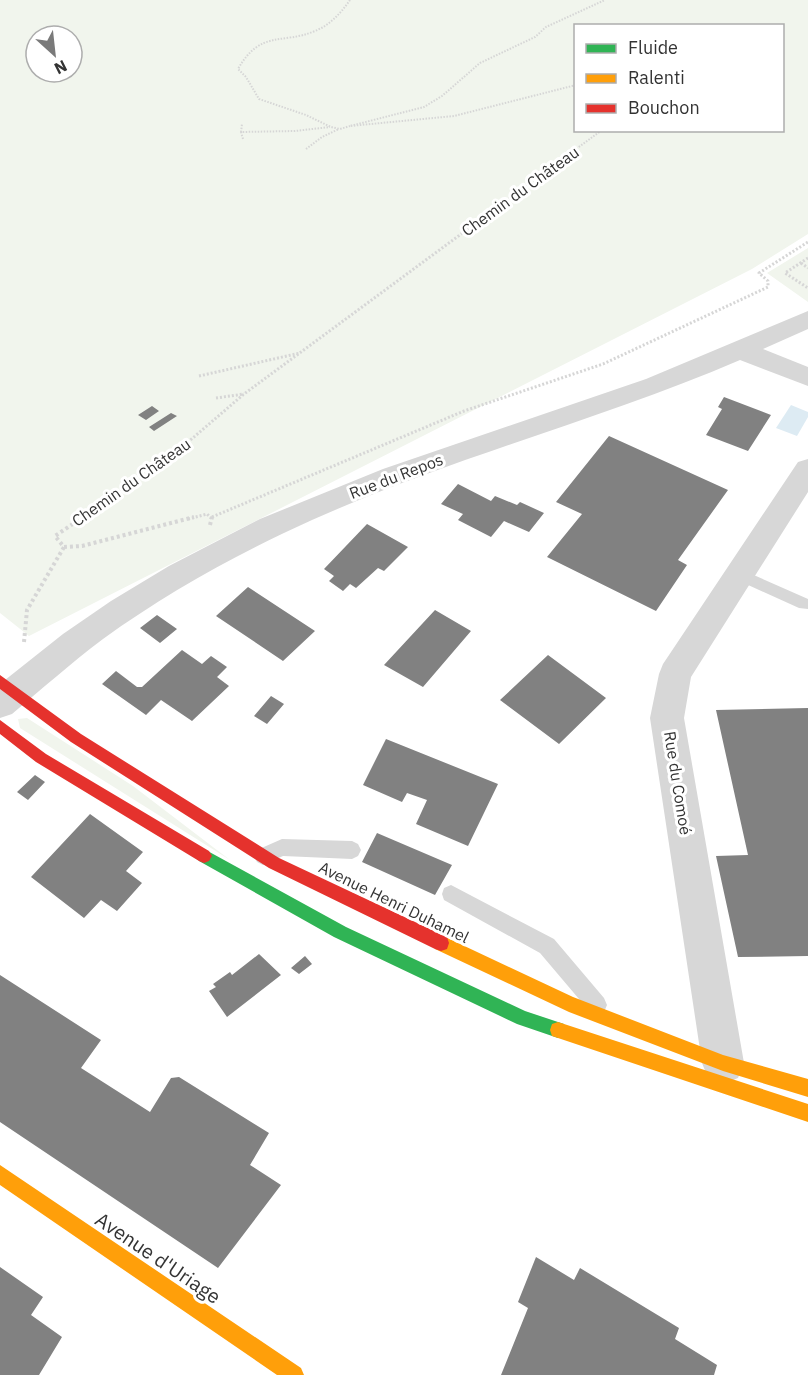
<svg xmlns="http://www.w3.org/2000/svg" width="808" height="1375" viewBox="0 0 808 1375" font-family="'IBM Plex Sans',sans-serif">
	<rect width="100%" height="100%" fill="#fff"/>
	<path fill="#f1f5ed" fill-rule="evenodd" d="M0 0H808V234L752 269 29 636 0 613ZM576 26H782V130H576ZM36 36H72V72H36Z
		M808 248V302L767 273Z
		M27 718 133 786 230 860 20 728 18 719Z"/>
	<path fill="#ddebf3" d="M791 405 808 412V417L797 436 776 428Z"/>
	<path fill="#818181" d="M724 397 771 415 748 451 706 435 722 409 718 407Z
		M152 406 159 411 146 420 138 415Z
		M171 413 177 416 154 431 149 427Z
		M609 436 728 490 678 560 687 565 656 611 547 557 582 514 556 502Z
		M458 484 491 501 495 496 517 505 520 502 544 513 529 532 504 521 491 537 458 520 463 514 441 504Z
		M367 524 408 547 384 571 378 568 356 588 350 584 343 591 329 581 334 576 324 569Z
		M248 587 315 631 283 661 216 616Z
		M435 610 471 631 423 687 384 665Z
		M157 615 177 629 160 643 140 628Z
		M182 650 202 664 211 656 227 667 217 677 229 686 192 721 161 700 146 715 102 684 116 671 137 687H142Z
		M548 655 606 698 559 744 500 700Z
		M271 696 284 704 267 724 254 716Z
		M808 708V956L738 957 716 856 748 855 716 710Z
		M386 739 498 784 468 846 416 824 427 800 407 793 402 802 363 785Z
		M35 775 45 782 28 800 17 792Z
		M90 814 143 852 126 871 142 883 117 911 101 900 84 918 31 877Z
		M377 833 452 865 435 895 362 862Z
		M259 954 281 975 227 1017 209 991 216 987 213 984 230 972 232 975Z
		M305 956 312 964 299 974 291 968Z
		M0 975 101 1040 81 1068 150 1112 171 1078 179 1077 269 1133 250 1165 281 1185 218 1268 0 1122Z
		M536 1257 574 1280 580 1268 679 1328 675 1339 717 1365 714 1375H501L528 1308 518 1302Z
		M0 1267 43 1297 31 1315 62 1337 39 1375H0Z"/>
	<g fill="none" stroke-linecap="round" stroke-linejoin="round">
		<path stroke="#d6d6d6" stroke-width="2" stroke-dasharray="1.5 1.5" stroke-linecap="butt" d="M350 0C341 13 330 25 315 31 282 45 261 29 238 69L246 77 259 99 306 115 331 127 340 129 350 126
			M576 85 454 116 350 126 424 107 442 96 480 63 535 37 546 27 605 0
			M241 132 242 124
			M243 139 241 132 295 131 330 127
			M306 149 322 137 339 129
			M470 227 602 130"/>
		<path stroke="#d6d6d6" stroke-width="3" stroke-dasharray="2 2" stroke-linecap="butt" d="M808 258 785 273 808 288
			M801 263 808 268
			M199 376 300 353
			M216 398 244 394
			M212 517 464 411 603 364 768 287V281L759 273 808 242
			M80 519 166 461 244 394 472 226
			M188 519 207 514 212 519"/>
		<path stroke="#d6d6d6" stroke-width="4" stroke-dasharray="3 3" stroke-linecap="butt" d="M83 517 55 536 64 547 82 546 194 517
			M210 525 212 517
			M24 642 27 610 64 547"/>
		<path fill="#d7d7d7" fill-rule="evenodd" d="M740 569 808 599V609L799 608 735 579 732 575 735 571Z
			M282 839 352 841 358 844 361 850 358 856 352 859 283 856 263 865 257 862 254 856 257 850Z
			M451 885 554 939 604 998 607 1005 604 1012 597 1015 590 1012 540 953 444 900 442 894 444 888Z"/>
		<path fill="#d7d7d7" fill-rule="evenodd" d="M808 311V329L763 349 808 367V386L740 360C600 420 451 458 312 520 239 553 168 592 103 639 71 663 42 689 12 714L0 718V684L63 634 111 601 169 566 260 519 383 469 646 379Z
			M808 459V492L691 677 684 718 744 1063 738 1078 723 1084 708 1078 702 1063 650 718 659 674 663 664 798 462Z"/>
		<path fill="#30b455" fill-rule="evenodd" d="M204 849 346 927 525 1011 564 1024 566 1030 564 1036 558 1038 517 1024 334 937 199 861 196 856 199 851Z"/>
		<path fill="#ff9f0a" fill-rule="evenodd" d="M441 935 573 997 723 1055 808 1079V1097L723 1071 569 1012 435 949 433 943 435 937Z
			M558 1022 808 1104V1122L558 1038 552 1036 550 1030 552 1024Z
			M0 1165 301 1368 304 1375H277L0 1185Z"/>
		<path fill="#e5322d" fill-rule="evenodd" d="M0 675 81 734 279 858 447 937 449 943 447 949 441 951 435 949 269 868 71 742 0 689Z
			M0 720 46 754 209 851 212 856 209 861 204 863 199 861 36 762 0 734Z"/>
	</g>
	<g text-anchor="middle" stroke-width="6" stroke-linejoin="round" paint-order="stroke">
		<g font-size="16" fill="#333" stroke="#fff">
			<text transform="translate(520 191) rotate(-36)" y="6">Chemin du Château</text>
			<text transform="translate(396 476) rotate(-21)" y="6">Rue du Repos</text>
			<text transform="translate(131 482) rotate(-35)" y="6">Chemin du Château</text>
			<text transform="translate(678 783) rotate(81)" y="6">Rue du Comoé</text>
			<text transform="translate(394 902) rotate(26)" y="6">Avenue Henri Duhamel</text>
		</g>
		<g font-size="20" fill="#333" stroke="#fff">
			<text transform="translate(158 1258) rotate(34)" y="7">Avenue d'Uriage</text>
		</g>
	</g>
	<rect x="574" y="24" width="210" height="108" fill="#ffffff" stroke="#adadad" stroke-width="1.5"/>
	<rect x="586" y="44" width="30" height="9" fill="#30b455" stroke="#adadad" stroke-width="1.5"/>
	<text x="628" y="54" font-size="18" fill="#333333">Fluide</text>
	<rect x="586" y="74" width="30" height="9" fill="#ff9f0a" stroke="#adadad" stroke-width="1.5"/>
	<text x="628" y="84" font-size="18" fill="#333333">Ralenti</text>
	<rect x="586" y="104" width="30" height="9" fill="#e5322d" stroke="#adadad" stroke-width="1.5"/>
	<text x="628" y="114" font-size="18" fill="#333333">Bouchon</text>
	<g transform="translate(54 54) rotate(153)"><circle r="28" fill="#ffffff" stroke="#adadad" stroke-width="1.5"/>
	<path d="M0-4.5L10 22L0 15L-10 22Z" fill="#7a7a7a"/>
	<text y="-9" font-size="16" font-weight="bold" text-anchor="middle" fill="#333333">N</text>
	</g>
</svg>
